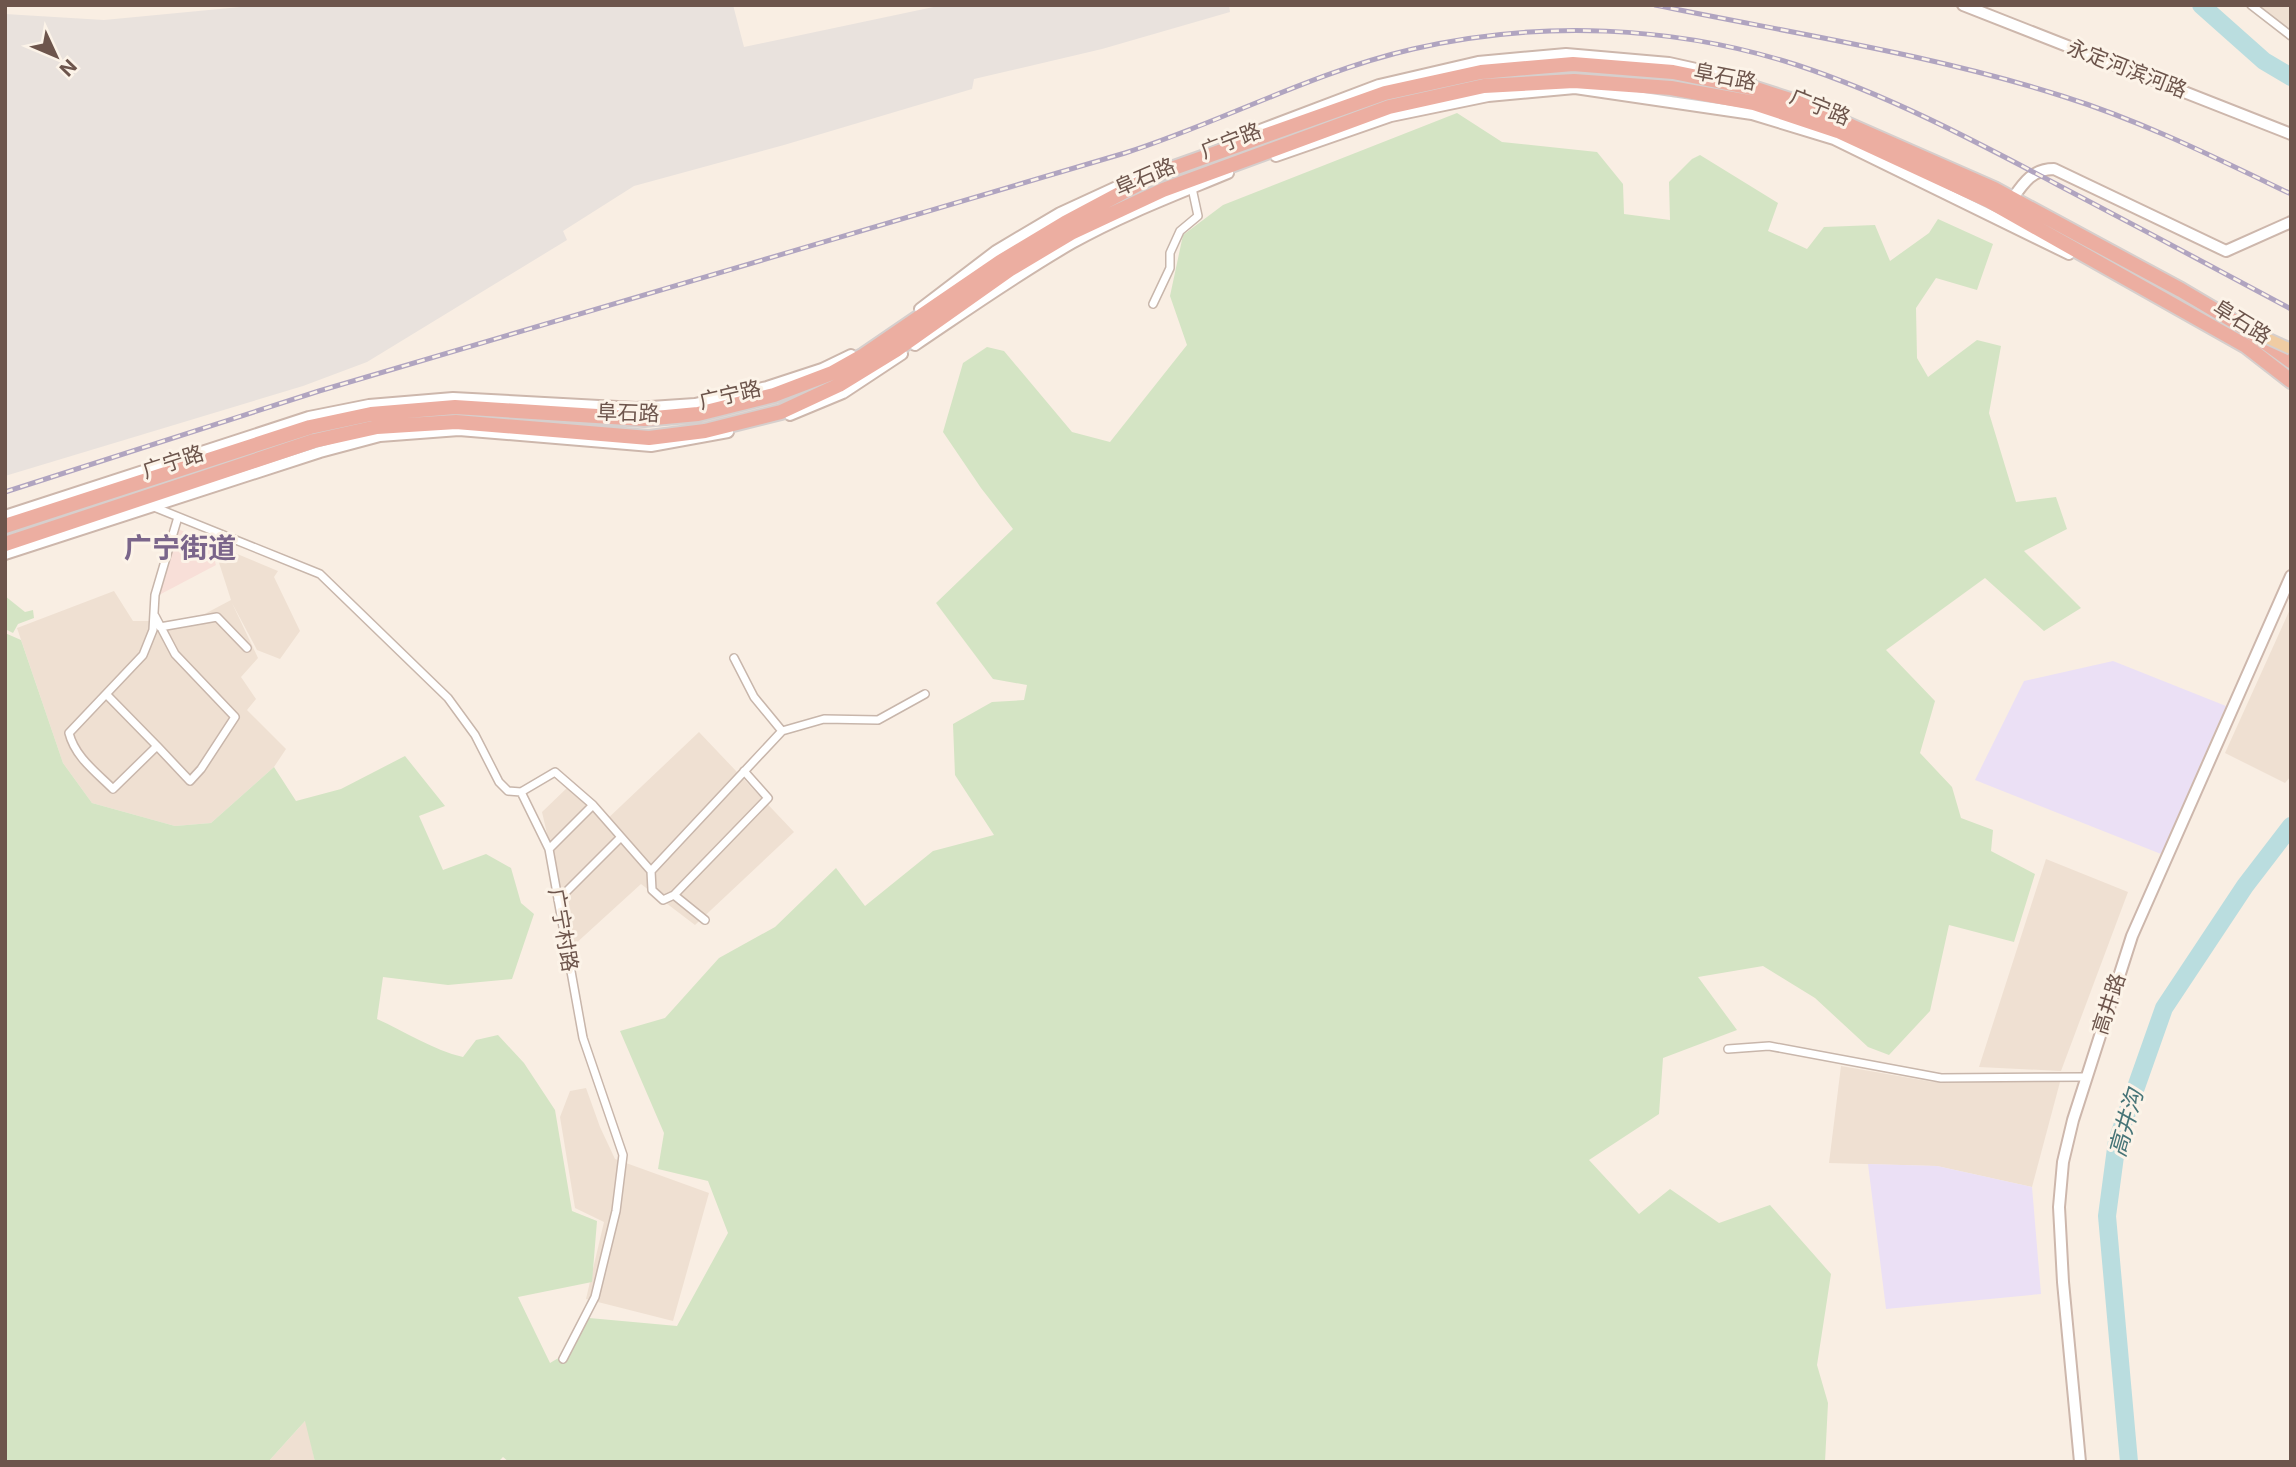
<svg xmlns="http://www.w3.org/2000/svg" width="2296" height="1467" viewBox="0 0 2296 1467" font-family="Inter,'Noto Sans SC',sans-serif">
	<rect width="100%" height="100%" fill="#f9eee3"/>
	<path fill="#efe0d2" d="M2257 5H2291V31Z
		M213 544 278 571 274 577 300 631 280 659 257 650 232 603 258 658 241 677 256 699 247 710 286 749 274 767 211 823 175 826 92 803 63 763 17 628 114 591 133 621H171L197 618 231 600Z
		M2291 607V776L2285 783 2225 753Z
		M699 732 794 832 695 925 641 884 573 946 542 812 569 786 603 823Z
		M2046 859 2128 892 2061 1071 1979 1067Z
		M1841 1066 1933 1082H2060L2032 1187 1937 1166 1829 1163Z
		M586 1088 600 1127 615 1159 709 1193 673 1321 586 1299 604 1222 575 1208 560 1117 570 1091Z
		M306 1420 315 1462H268Z"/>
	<path fill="#f8dfd8" d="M178 529 209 542 216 565 159 595Z"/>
	<path fill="#e9e2dd" d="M262 5H733L744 47 943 5H1229L1230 12 1102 49 974 79 972 89 784 145 634 186 563 231 567 240 367 362 303 386 5 476V14L104 20Z"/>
	<path fill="#ebe0f5" d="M2113 661 2226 706 2161 854 1975 780 2024 681Z
		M1868 1164 1937 1166 2032 1187 2041 1294 1886 1309Z"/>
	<path fill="#d4e4c4" d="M1457 113 1502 142 1597 152 1623 184 1624 214 1670 220 1669 182 1692 159 1700 155 1778 203 1768 231 1807 249 1824 227 1875 225 1890 261 1929 233 1938 219 1993 244 1977 290 1936 278 1916 308 1917 358 1928 377 1977 340 2001 346 1989 413 2016 502 2056 497 2067 529 2024 551 2081 608 2044 631 1985 578 1886 650 1935 701 1920 753 1952 787 1961 818 1993 830 1991 851 2035 874 2014 942 1949 925 1930 1011 1889 1055 1868 1047 1815 998 1763 966 1698 977 1737 1030 1663 1058 1659 1114 1589 1160 1639 1214 1670 1189 1719 1223 1770 1205 1831 1274 1817 1365 1828 1403 1825 1462H509L503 1457 498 1462H315L305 1421 268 1462H5V633L21 640 63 763 92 803 175 826 211 823 274 767 296 801 341 789 405 756 445 806 419 816 443 870 486 854 511 868 521 903 534 914 512 979 448 985 383 977 377 1019C406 1032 433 1050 463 1057L476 1040 498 1035 524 1063 555 1110 572 1211 597 1221 592 1282 518 1297 550 1363 572 1350 589 1318 677 1326 728 1233 708 1181 658 1169 664 1133 620 1031 665 1018 719 958 775 927 836 868 865 906 933 851 994 835 955 775 953 724 992 702 1024 700 1027 685 993 679 936 603 1013 529 981 488 943 432 963 363 987 347 1004 351 1072 432 1110 442 1187 345 1170 296 1183 235 1223 205Z
		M5 596 25 612 33 610 34 618 18 624 13 633 5 629Z"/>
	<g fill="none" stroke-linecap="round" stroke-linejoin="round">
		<path stroke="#badddf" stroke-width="18" d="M2201 5 2264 61 2291 77
			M2129 1462 2107 1216 2117 1141 2164 1008 2245 886 2291 826"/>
		<defs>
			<path id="street" d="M2251 5 2291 36
				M1153 304 1170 268V253L1180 231 1198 216 1192 188
				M154 507 320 574 448 698 475 735 499 782 508 791 521 792
				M155 616 175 654 235 717 201 769 190 781 157 746
				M160 627 217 617 247 648
				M734 658 754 697 782 731 824 719 878 720 925 694
				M107 695 157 746 113 789C96 772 75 757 69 733L143 655 153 630 155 595 178 517
				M521 792 549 849 583 1038 623 1155 616 1211 595 1297 563 1359
				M521 792 555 772 593 805 651 871 652 890 663 900 674 895 705 920
				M549 849 593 805
				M651 871 782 731
				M674 895 768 798 744 771
				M558 900 621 837
				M1728 1049 1769 1046 1941 1078 2085 1077"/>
			<path id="secondary" d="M1963 5 2291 134
				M1255 132 1379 85 1478 62 1566 54 1669 63 1750 81
				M1276 156 1391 116 1488 96 1575 88 1752 114 1834 139 2069 254
				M2013 198C2024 182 2033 169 2054 169L2226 251 2291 222
				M920 309 996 251 1060 213 1136 178
				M915 345C967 310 1018 274 1072 243 1122 215 1175 195 1228 173
				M790 415 843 393 902 354
				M5 516 309 417 369 405 453 398 636 408 695 404 767 387 822 369 851 355
				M5 554 320 452 380 436 459 430 651 446 728 432
				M2080 1462 2063 1282 2059 1207 2063 1162 2073 1120 2132 936 2291 576"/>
			<path id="highway" d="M5 526 310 427 371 414 455 407 644 419 698 414 774 395 832 373 864 355 1000 262 1065 223 1157 174 1385 93 1481 72 1573 64 1673 72 1756 89 1796 102 1994 189 2181 290 2247 329 2291 361
				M5 544 314 441 377 427 456 422 649 438 705 431 781 412 839 385 896 350 1009 270 1071 233 1163 190 1389 107 1484 86 1574 81 1671 88 1754 103 1838 131 1989 201 2246 346 2291 381"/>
		</defs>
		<use href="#street" stroke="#c8b6ab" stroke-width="10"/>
		<use href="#secondary" stroke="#cdb7ac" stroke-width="14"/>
		<use href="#highway" stroke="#d6cfcd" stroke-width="18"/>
		<use href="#street" stroke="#fff" stroke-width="7"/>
		<use href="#secondary" stroke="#fff" stroke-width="10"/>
		<use href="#highway" stroke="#ecaea1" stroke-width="14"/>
		<defs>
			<path id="rail" d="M1655 5C1791 33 1930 54 2062 96 2142 121 2216 158 2291 194
				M5 492 319 391 1125 153C1222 122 1313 72 1413 49 1539 20 1673 25 1797 65 1888 95 1973 140 2058 185 2136 226 2213 267 2291 309"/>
		</defs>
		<use href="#rail" stroke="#b0a4c0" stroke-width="5"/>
		<use href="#rail" stroke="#fcf3e8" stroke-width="2.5" stroke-dasharray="8" stroke-linecap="butt"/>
		<defs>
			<path id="primary-bridge" d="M2247 329 2291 349"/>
		</defs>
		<use href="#primary-bridge" stroke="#d6cfcd" stroke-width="14" stroke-linecap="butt"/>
		<use href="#primary-bridge" stroke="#f0cca3" stroke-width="10"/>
	</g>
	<g text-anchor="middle" stroke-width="6" stroke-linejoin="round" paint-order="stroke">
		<g font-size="21" fill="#6d554c" stroke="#fcf3e8">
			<text transform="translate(2127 69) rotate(21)" y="7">永定河滨河路</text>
			<text transform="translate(1725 77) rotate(11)" y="7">阜石路</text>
			<text transform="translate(1820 107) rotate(22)" y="7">广宁路</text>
			<text transform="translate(1231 141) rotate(-21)" y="7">广宁路</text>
			<text transform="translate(1145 177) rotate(-23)" y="7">阜石路</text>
			<text transform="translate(2242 322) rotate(32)" y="7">阜石路</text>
			<text transform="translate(730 395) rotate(-13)" y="7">广宁路</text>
			<text transform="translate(628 413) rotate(2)" y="7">阜石路</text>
			<text transform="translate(173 462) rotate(-18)" y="7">广宁路</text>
			<text transform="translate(563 930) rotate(80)" y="7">广宁村路</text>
			<text transform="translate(2109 1004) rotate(-72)" y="7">高井路</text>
		</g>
		<g font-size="23" font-style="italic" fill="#467477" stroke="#fcf3e8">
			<text transform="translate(2126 1123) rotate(-74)" y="8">高井沟</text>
		</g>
		<g font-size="28" font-weight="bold" fill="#7a658a" stroke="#fcf3e8">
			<text x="180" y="558">广宁街道</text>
		</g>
	</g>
	<rect width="2296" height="1467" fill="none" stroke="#6d554c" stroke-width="14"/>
	<g transform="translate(56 56) rotate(134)" stroke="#fcf3e8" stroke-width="5" paint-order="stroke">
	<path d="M0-5L12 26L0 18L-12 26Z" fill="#6d554c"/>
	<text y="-10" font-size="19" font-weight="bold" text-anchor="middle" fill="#6d554c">N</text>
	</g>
</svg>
